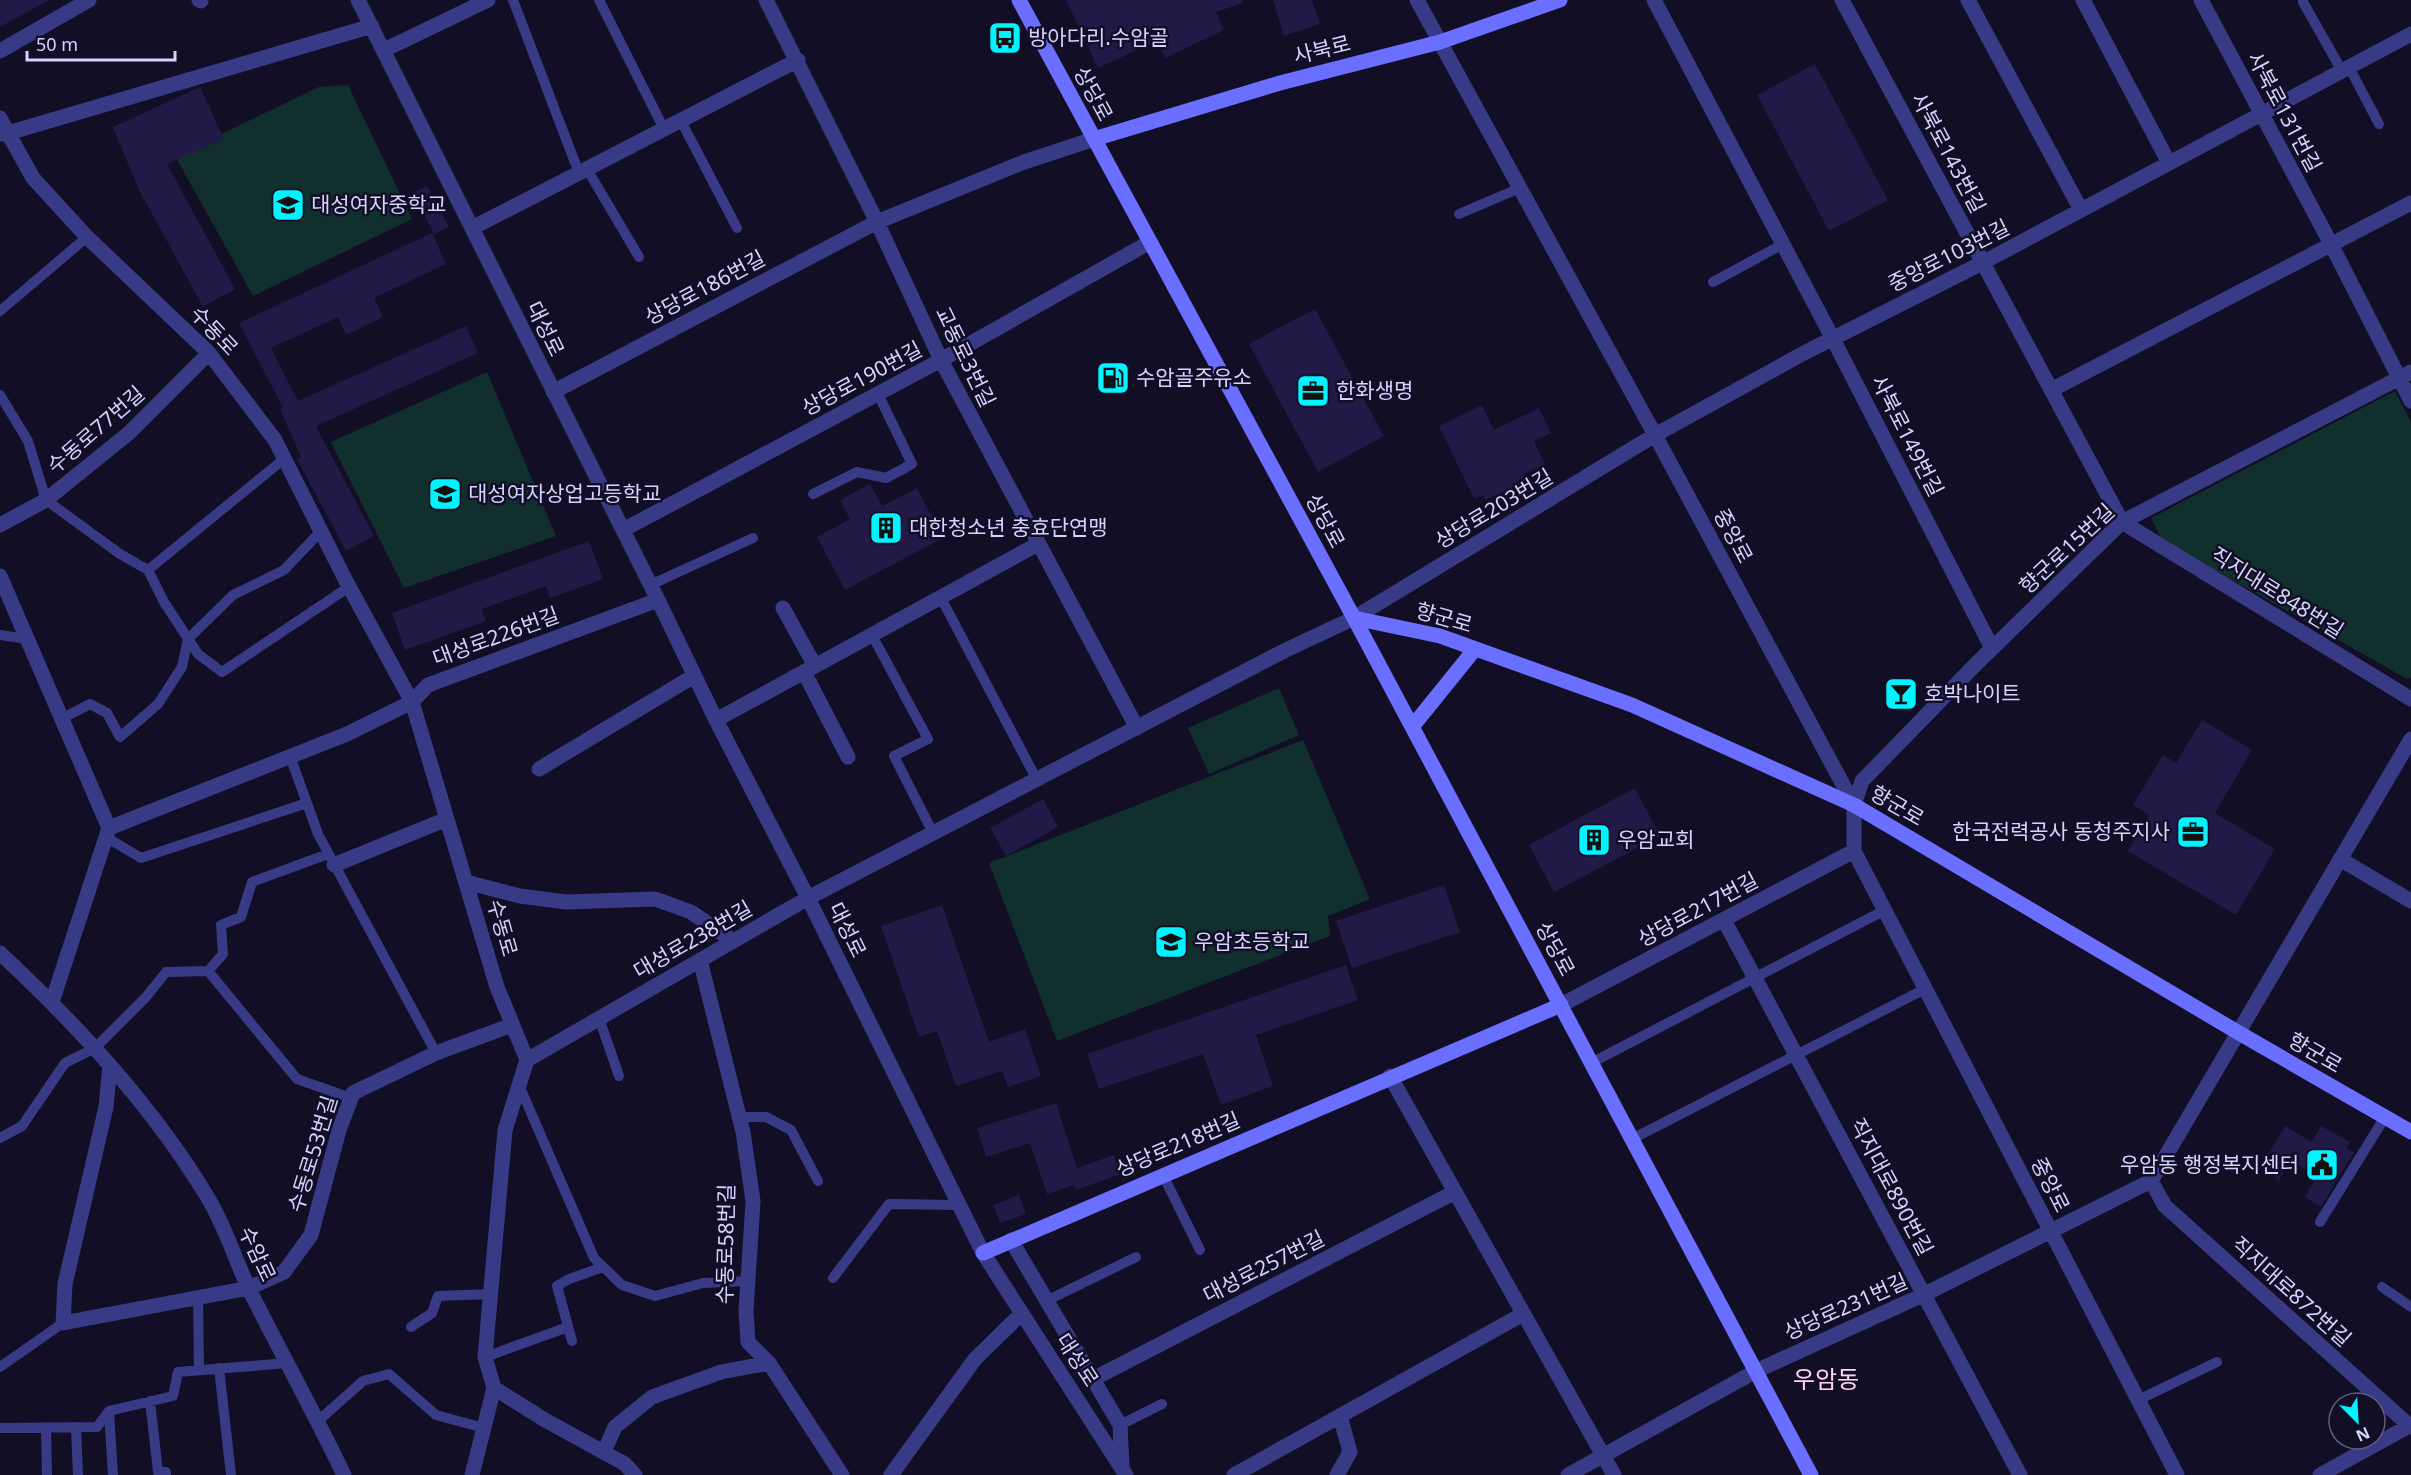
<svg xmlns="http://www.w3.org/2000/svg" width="2411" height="1475" viewBox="0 0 2411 1475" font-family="'Noto Sans','Noto Sans KR',sans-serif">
	<rect width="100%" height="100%" fill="#110e26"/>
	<path fill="#11302d" d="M348 85 412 219 253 296 175 156 319 87Z
		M487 372 556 536 404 588 331 442Z
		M2395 391 2411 422V678L2407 679 2162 540 2151 518Z
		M1279 688 1299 735 1209 774 1188 728Z
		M1303 740 1370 899 1328 916 1330 936 1057 1041 989 863Z"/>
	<path fill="#211a47" d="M0 0H49L0 27Z
		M1066 0H1243V3L1216 12 1224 30 1165 58 1156 41 1098 68Z
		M1273 0H1312L1320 24 1284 36Z
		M1815 64 1888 200 1829 231 1757 95Z
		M200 87 224 139 167 164 235 289 203 307 138 188 113 127Z
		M427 186 449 227 434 234 413 193Z
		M432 233 446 264 374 298 383 317 346 335 338 317 271 348 298 401 466 326 478 353 316 426 374 536 346 551 297 459 301 457 280 409 283 408 239 323Z
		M1315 309 1384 436 1318 472 1249 344Z
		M1482 405 1494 430 1539 408 1551 433 1534 441 1545 464 1524 474 1527 480 1486 500 1483 495 1474 499 1439 426Z
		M870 484 882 506 917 488 943 538 845 590 817 537 850 519 840 500Z
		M589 541 603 579 550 598 546 586 482 609 486 621 405 650 392 613Z
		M2202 720 2252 750 2215 813 2275 849 2236 915 2128 851 2149 815 2133 805 2163 755 2176 763Z
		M1635 788 1660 836 1554 892 1529 845Z
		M1043 799 1058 827 1006 856 990 828Z
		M1444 885 1460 932 1352 968 1336 921Z
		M942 905 989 1042 1025 1029 1041 1076 1008 1087 1002 1071 956 1086 937 1031 919 1037 881 926Z
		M1346 965 1358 1000 1256 1035 1273 1086 1221 1105 1203 1054 1099 1089 1087 1054Z
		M1056 1103 1077 1168 1114 1155 1121 1174 1076 1190 1074 1185 1047 1194 1030 1143 986 1157 977 1128Z
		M2285 1126 2312 1142 2321 1126 2350 1142 2346 1148 2354 1152 2321 1207 2305 1197 2317 1177 2291 1161 2279 1180 2260 1168Z
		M1019 1195 1026 1214 1000 1223 993 1205Z"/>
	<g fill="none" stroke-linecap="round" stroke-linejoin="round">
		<path stroke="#393a86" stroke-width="10" d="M513 0 579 173
			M599 0 664 129
			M2303 2 2342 71
			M2349 67 2379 124
			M681 121 737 228
			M587 169 639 257
			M1459 214 1520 188
			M1713 282 1783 244
			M0 311 87 237
			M0 395 28 441 46 500 120 554 148 570 164 602 198 654 222 672 349 587
			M813 494 857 472 886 478 912 464 878 394
			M148 570 284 459
			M650 585 753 538
			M941 598 1037 780
			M0 635 27 639
			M872 635 928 739 894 756 933 833
			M61 719 90 704 107 713 120 737 158 704 182 667 188 639 233 595 284 570 321 531
			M290 756 318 834 436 1053
			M106 837 141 858 307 803
			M208 971 297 1079 351 1098
			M599 1018 619 1076
			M1591 1063 1885 910
			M519 1085 594 1258 622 1285 655 1296 703 1283 749 1281
			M739 1117H766L791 1130 818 1181
			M0 1138 22 1126 65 1063 95 1048 146 997 166 972 208 971 223 954 221 925 241 917 252 882 328 854
			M1632 1139 1925 989
			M1163 1175 1200 1250
			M2320 1222 2385 1117
			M833 1278 889 1204 959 1205
			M2382 1287 2411 1307
			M198 1297 199 1370
			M1048 1300 1136 1257
			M411 1327 432 1313 438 1296 491 1294
			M572 1341 557 1286 569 1279 603 1267
			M485 1357 568 1327
			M0 1367 63 1323
			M219 1368 231 1475
			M2138 1400 2217 1362
			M150 1401 158 1472H166V1475
			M109 1411 113 1475
			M318 1421 363 1381 389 1374 436 1415 484 1428
			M1120 1425 1162 1404
			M76 1427 78 1475
			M0 1428 97 1427 109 1411 173 1396 178 1372 288 1363
			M46 1428 47 1475"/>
		<path stroke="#393a86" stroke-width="15" d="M199 0 201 1
			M358 0 658 600 716 720 808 898 983 1253 1126 1475
			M766 0 877 222 941 360 1137 728
			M1417 0 1655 435 1854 805V851L2177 1475
			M1654 0 1833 339 1992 648
			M1842 0 2122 522 2411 699
			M1968 0 2081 210
			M2083 0 2169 163
			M2201 0 2331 244 2411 401
			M384 50 488 0
			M0 51 89 0
			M0 118 8 133 372 26
			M0 134 8 133 33 178 87 237 209 353 275 440 346 581 412 702 497 987 527 1060 505 1130 485 1357 494 1388 472 1475
			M472 228 798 60
			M2051 390 2411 203
			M553 392 877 222 1024 162 1094 139
			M0 525 46 500 129 433 209 353
			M623 530 941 360 1150 242
			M0 576 109 828
			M783 608 815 666
			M804 672 848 757
			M716 720 1038 544
			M539 769 694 676
			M1854 805 1862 781 1976 664 2122 522 2411 372
			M2340 859 2411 901
			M334 865 447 819
			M466 882 520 896 566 902 655 899 691 912 733 941
			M1724 920 2020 1475
			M0 953C78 1026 152 1105 208 1198 225 1226 235 1259 249 1289 280 1351 314 1412 344 1475
			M700 960 743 1132 753 1201 746 1311 748 1342 769 1363 842 1475
			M52 1002 109 828 347 734 412 702 428 685 658 600
			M1561 1005 1854 851
			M527 1060 808 898 1284 651 1354 618 1655 435 1804 353 1984 262 2411 34
			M110 1065 106 1107 65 1284 63 1323 249 1288 284 1272 311 1235 339 1130 353 1093 436 1053 512 1025
			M1390 1076 1614 1475
			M2151 1181 2165 1206 2411 1427
			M1011 1240 1120 1425 1122 1466
			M1093 1379 1455 1192
			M494 1388 545 1420 625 1464 635 1475
			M604 1452 615 1427 652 1397 721 1372 769 1363
			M891 1475 975 1359 1022 1313
			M1234 1475 1523 1314
			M1337 1475 1350 1452 1340 1416
			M1568 1475 1756 1371 1925 1294 2151 1181 2411 739
			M2320 1475 2411 1425"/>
		<path stroke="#6a6fff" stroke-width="15" d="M1019 0 1354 618 1811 1475
			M1094 139 1280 83 1440 42 1560 0
			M1354 618 1440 636 1632 705 1854 805 2239 1033 2411 1132
			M1412 727 1475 649
			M983 1253 1561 1005"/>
	</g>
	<defs>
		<symbol id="bus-square" viewBox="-11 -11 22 22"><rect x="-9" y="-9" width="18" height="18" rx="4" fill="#00f3fe" stroke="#110e26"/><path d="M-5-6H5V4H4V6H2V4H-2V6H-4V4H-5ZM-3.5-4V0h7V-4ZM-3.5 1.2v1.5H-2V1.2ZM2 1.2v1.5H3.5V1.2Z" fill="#111"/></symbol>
		<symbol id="school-square" viewBox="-11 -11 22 22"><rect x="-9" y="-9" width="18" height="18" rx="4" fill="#00f3fe" stroke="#110e26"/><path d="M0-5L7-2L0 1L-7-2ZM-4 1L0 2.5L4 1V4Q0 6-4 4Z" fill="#111"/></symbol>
		<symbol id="fuel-square" viewBox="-11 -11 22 22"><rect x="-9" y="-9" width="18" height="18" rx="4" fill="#00f3fe" stroke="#110e26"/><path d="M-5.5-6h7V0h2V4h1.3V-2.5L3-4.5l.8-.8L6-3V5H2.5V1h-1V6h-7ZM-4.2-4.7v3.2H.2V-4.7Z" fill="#111"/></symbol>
		<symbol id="office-square" viewBox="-11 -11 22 22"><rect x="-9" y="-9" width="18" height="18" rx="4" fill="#00f3fe" stroke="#110e26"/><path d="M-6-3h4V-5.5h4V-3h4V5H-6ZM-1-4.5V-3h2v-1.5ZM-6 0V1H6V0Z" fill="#111"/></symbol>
		<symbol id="building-square" viewBox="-11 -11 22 22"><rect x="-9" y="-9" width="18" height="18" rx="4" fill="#00f3fe" stroke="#110e26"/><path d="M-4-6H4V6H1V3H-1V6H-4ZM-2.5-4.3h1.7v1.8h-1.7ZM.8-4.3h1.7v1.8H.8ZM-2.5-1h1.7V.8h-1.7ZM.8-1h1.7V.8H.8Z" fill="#111"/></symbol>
		<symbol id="bar-square" viewBox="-11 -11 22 22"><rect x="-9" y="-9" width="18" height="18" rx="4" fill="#00f3fe" stroke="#110e26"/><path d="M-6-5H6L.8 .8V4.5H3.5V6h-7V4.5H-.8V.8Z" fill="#111"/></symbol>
		<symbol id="civic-square" viewBox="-11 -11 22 22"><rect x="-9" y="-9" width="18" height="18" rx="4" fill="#00f3fe" stroke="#110e26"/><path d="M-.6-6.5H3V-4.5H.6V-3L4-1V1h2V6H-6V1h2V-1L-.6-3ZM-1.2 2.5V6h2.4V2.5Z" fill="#111"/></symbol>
	</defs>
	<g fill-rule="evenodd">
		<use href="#bus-square" x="986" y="19" width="38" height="38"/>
		<use href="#school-square" x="269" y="186" width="38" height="38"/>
		<use href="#fuel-square" x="1094" y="359" width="38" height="38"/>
		<use href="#office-square" x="1294" y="372" width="38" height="38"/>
		<use href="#school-square" x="426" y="475" width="38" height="38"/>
		<use href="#building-square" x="867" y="509" width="38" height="38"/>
		<use href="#bar-square" x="1882" y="675" width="38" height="38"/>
		<use href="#office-square" x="2174" y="813" width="38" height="38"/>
		<use href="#building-square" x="1575" y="821" width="38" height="38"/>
		<use href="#school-square" x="1152" y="923" width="38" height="38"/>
		<use href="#civic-square" x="2303" y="1146" width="38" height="38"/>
	</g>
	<g text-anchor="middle" stroke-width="5" stroke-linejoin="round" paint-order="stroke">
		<g font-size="21" fill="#d6d3ff" stroke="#110e26" text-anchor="start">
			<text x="1028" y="45">방아다리.수암골</text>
			<text x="311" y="212">대성여자중학교</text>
			<text x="1136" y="385">수암골주유소</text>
			<text x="1336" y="398">한화생명</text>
			<text x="468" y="501">대성여자상업고등학교</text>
			<text x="909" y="535">대한청소년 충효단연맹</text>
			<text x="1924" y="701">호박나이트</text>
			<text x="2170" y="839" text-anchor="end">한국전력공사 동청주지사</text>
			<text x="1617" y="847">우암교회</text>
			<text x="1194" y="949">우암초등학교</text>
			<text x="2299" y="1172" text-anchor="end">우암동 행정복지센터</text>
		</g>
		<g font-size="21" fill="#d6d3ff" stroke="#110e26">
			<text transform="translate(1322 50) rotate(-14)" y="7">사북로</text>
			<text transform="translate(1093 94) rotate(62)" y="7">상당로</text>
			<text transform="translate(2284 112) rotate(62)" y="7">사북로131번길</text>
			<text transform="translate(1948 153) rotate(62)" y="7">사북로143번길</text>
			<text transform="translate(1949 256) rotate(-27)" y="7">중앙로103번길</text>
			<text transform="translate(705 288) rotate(-28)" y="7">상당로186번길</text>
			<text transform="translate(545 329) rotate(64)" y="7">대성로</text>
			<text transform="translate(214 331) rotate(47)" y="7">수동로</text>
			<text transform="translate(965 357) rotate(64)" y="7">교동로3번길</text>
			<text transform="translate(862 379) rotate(-28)" y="7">상당로190번길</text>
			<text transform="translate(96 430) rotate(-41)" y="7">수동로77번길</text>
			<text transform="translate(1907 436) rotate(63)" y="7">사북로149번길</text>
			<text transform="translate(1494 509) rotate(-31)" y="7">상당로203번길</text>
			<text transform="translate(1325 521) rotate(62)" y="7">상당로</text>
			<text transform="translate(1733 536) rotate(62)" y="7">중앙로</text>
			<text transform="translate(2067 549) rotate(-43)" y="7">향군로15번길</text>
			<text transform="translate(2277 593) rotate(32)" y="7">직지대로848번길</text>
			<text transform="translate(1444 618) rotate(16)" y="7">향군로</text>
			<text transform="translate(496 637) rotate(-20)" y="7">대성로226번길</text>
			<text transform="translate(1897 806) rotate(30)" y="7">향군로</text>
			<text transform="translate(1698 910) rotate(-28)" y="7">상당로217번길</text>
			<text transform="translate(502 928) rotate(74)" y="7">수동로</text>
			<text transform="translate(847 930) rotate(64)" y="7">대성로</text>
			<text transform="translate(693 940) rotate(-30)" y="7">대성로238번길</text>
			<text transform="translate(1555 949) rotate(62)" y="7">상당로</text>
			<text transform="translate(2315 1053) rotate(30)" y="7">향군로</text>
			<text transform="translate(1178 1145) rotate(-23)" y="7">상당로218번길</text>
			<text transform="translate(313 1154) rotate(-73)" y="7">수동로53번길</text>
			<text transform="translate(2050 1185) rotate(63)" y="7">중앙로</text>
			<text transform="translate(1891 1187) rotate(62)" y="7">직지대로890번길</text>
			<text transform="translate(726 1244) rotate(-89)" y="7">수동로58번길</text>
			<text transform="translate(257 1254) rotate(65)" y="7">수암로</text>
			<text transform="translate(1264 1267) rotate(-27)" y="7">대성로257번길</text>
			<text transform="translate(2291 1292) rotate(42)" y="7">직지대로872번길</text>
			<text transform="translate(1846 1307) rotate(-24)" y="7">상당로231번길</text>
			<text transform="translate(1077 1360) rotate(57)" y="7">대성로</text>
		</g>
		<g font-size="24" fill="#ffd5f2" stroke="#110e26">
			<text x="1826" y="1388">우암동</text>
		</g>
	</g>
	<g transform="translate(2357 1421) rotate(156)"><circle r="28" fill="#110e26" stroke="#605d7d" stroke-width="1.5"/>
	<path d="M0-4.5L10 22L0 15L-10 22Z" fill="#00f3fe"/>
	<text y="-9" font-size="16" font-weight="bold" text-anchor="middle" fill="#d6d3ff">N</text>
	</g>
	<path d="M27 51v9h148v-9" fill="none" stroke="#d6d3ff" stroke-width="3"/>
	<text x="36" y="51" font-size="18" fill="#d6d3ff" stroke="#110e26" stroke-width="4.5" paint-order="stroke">50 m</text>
</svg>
